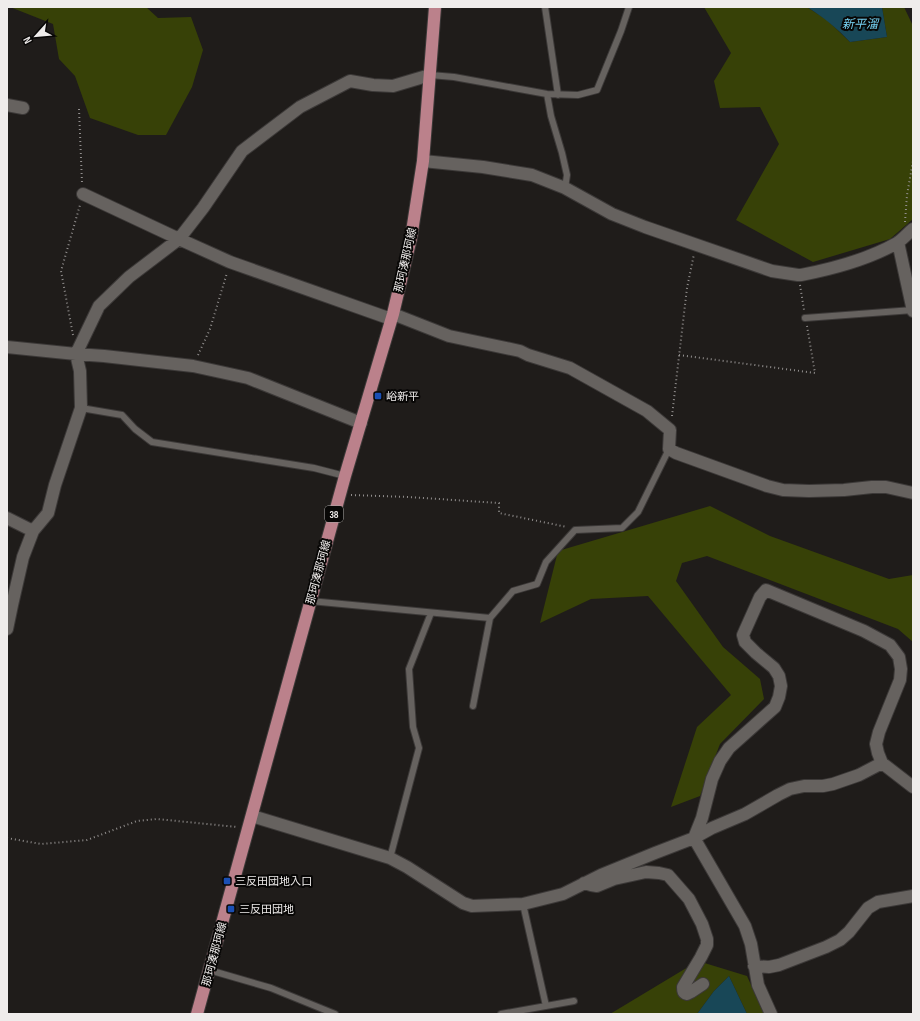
<svg xmlns="http://www.w3.org/2000/svg" width="920" height="1021" viewBox="0 0 920 1021" font-family="'Sofia Sans Condensed','Noto Sans JP',sans-serif">
	<rect width="100%" height="100%" fill="#1f1c1a"/>
	<path fill="#374107" d="M10 7H146L158 18 191 17 203 50 192 87 166 135H138L90 118 75 76 59 59 53 24Z
		M704 7H807L827 20 850 42 887 37 882 7H904L913 26V219L890 239 813 262 736 220 779 144 760 107 720 108 714 81 731 53Z
		M710 506 770 536 889 579 913 575V642L898 629 707 556 682 563 676 581 723 647 760 679 764 699 720 744 700 796 671 807 697 727 731 695 648 596 591 599 540 623 558 551Z
		M698 961 747 976 764 1014H747L729 976 714 991 697 1014H610Z"/>
	<path fill="#184757" d="M807 7H882L887 37 850 42C837 28 823 17 807 7Z
		M729 976 747 1014H697L714 991Z"/>
	<g fill="none" stroke-linecap="round" stroke-linejoin="round">
		<defs>
			<path id="lane" d="M545 7 558 95
				M430 75 454 77 547 94 578 95 597 90 621 31 629 7
				M547 94 551 116 562 153 567 175 565 188
				M805 318 913 310
				M81 408 122 415 135 429 152 442 314 468 345 476
				M310 601 490 618 513 591 537 584 546 562 575 530 622 528 638 512 669 449
				M473 706 490 618
				M390 858 419 748 413 727 409 669 431 613
				M523 904 546 1006
				M209 970 271 988 335 1014
				M501 1014 574 1001"/>
			<path id="street" d="M7 105 23 108
				M423 161 483 167 532 175 565 188 612 214 645 227 772 271 798 275H801C832 269 869 259 897 243 903 239 908 233 913 229
				M83 194 179 239 230 262 391 319
				M898 242 913 311
				M393 314 449 336 520 351 528 355 570 368 647 411 670 430 669 449 676 453 767 486 783 490 809 491 844 490 872 487H886L913 493
				M7 347 76 354 104 356 193 366 248 378 361 423
				M7 518 33 531
				M7 629 12 605 23 557 33 531 48 513 55 485 81 408 80 371 76 354 99 306 129 277 179 239 203 208 242 151 300 107 350 81 373 85 393 86 430 75
				M252 816 390 858 407 867 463 903 472 906 523 904 563 894 601 875 655 853 694 838 712 828 745 814 778 795 790 789 804 786H823L833 784 859 775 882 763
				M694 838 702 818 712 779 720 761 729 748 775 707 779 697 781 686 779 676 774 668 756 653 745 642 743 635 760 597 766 590 864 631 890 645 899 657 901 669 900 680 879 732 876 744 878 753 882 763 913 787
				M694 838 745 926 751 944 758 985 771 1014
				M584 883 591 885 597 886 614 879 646 872 659 873 668 875 689 899 702 924 707 939V945L701 957 683 987C683 991 683 993 687 994L691 992 703 984
				M754 966 769 967 779 965 826 947 840 940 849 932 868 908 878 902 913 896"/>
			<path id="primary" d="M197 1014 345 476 393 314 411 238 423 161 435 7"/>
		</defs>
		<use href="#lane" stroke="#3c3938" stroke-width="8"/>
		<use href="#street" stroke="#3c3938" stroke-width="14"/>
		<use href="#primary" stroke="#3c3938" stroke-width="14"/>
		<path stroke="#918e8d" stroke-width="2" stroke-dasharray="1 3" stroke-linecap="butt" d="M79 109 82 183
			M905 222 907 195 913 161
			M800 285 804 310
			M73 335 61 271 80 205
			M198 355 210 329 227 273
			M679 355 815 373 807 326
			M672 416 687 288 694 254
			M351 495 408 497 499 503V513L567 527
			M7 838 41 844 87 840 137 821 157 819 237 827"/>
		<use href="#lane" stroke="#66625f" stroke-width="6"/>
		<use href="#street" stroke="#66625f" stroke-width="12"/>
		<use href="#primary" stroke="#bb818b" stroke-width="12"/>
	</g>
	<g fill="#1a4fb4" stroke="#080706" stroke-width="1.5">
		<rect x="374" y="392" width="8" height="8" rx="2"/>
		<rect x="223" y="877" width="8" height="8" rx="2"/>
		<rect x="227" y="905" width="8" height="8" rx="2"/>
	</g>
	<g text-anchor="middle" stroke-width="4" stroke-linejoin="round" paint-order="stroke">
		<rect fill="#080706" stroke="#aaa7a6" stroke-width="1" x="325" y="506" width="18" height="16" rx="3"/>
		<g font-size="10" font-weight="bold" fill="#efeceb">
			<text x="334" y="518">38</text>
		</g>
		<g font-size="11" fill="#efeceb" stroke="#080706">
			<text transform="translate(405 260) rotate(-77)" y="4">那珂湊那珂線</text>
			<text transform="translate(318 572) rotate(-75)" y="4">那珂湊那珂線</text>
			<text transform="translate(214 954) rotate(-75)" y="4">那珂湊那珂線</text>
		</g>
		<g font-size="11" fill="#efeceb" stroke="#080706" text-anchor="start">
			<text x="386" y="400">峪新平</text>
			<text x="235" y="885">三反田団地入口</text>
			<text x="239" y="913">三反田団地</text>
		</g>
		<g font-size="12" font-style="italic" fill="#76d3f4" stroke="#080706">
			<text x="860" y="28">新平溜</text>
		</g>
	</g>
	<rect width="920" height="1021" fill="none" stroke="#efeceb" stroke-width="16"/>
	<g transform="translate(36 36) rotate(243)" stroke="#080706" stroke-width="3" paint-order="stroke">
	<path d="M0-3L7 15L0 10L-7 15Z" fill="#efeceb"/>
	<text y="-6" font-size="11" font-weight="bold" text-anchor="middle" fill="#efeceb">N</text>
	</g>
</svg>
